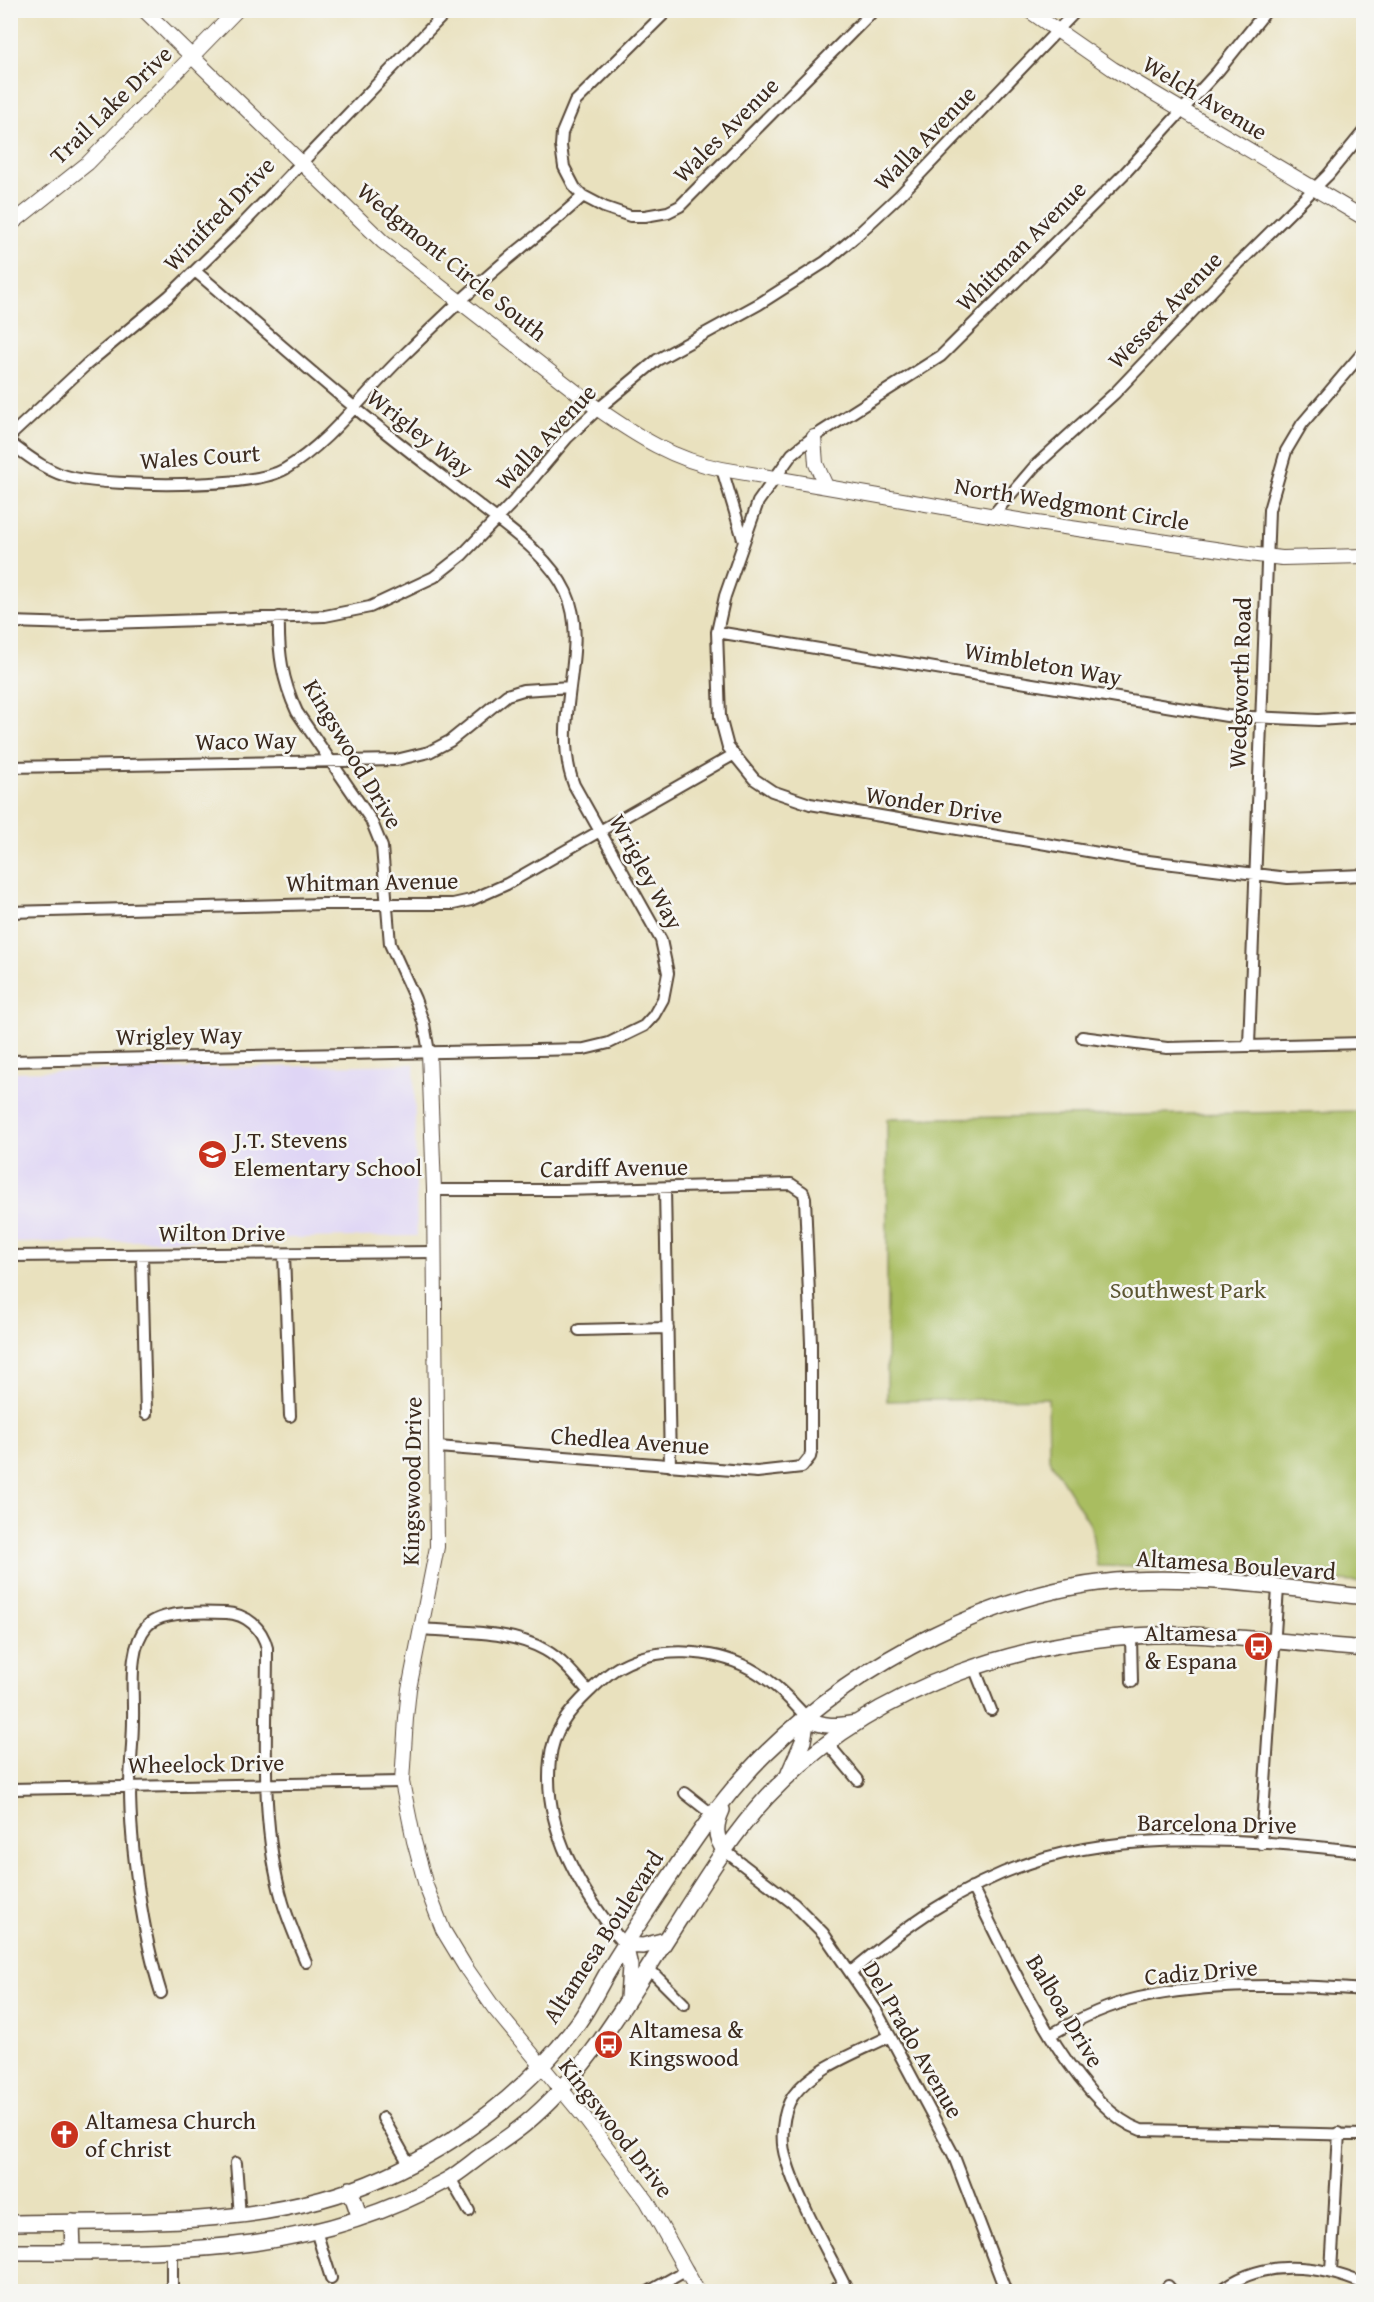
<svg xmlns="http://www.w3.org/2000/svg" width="1374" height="2302" viewBox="0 0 1374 2302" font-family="'Gentium Book Plus',serif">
	<rect width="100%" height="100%" fill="#f6f6f2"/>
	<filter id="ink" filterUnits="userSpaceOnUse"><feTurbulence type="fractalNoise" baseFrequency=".0167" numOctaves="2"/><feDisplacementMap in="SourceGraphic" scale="12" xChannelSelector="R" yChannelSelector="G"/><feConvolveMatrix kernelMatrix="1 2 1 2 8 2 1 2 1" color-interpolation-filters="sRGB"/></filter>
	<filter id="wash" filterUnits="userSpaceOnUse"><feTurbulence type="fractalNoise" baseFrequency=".008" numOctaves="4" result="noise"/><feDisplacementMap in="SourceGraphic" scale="24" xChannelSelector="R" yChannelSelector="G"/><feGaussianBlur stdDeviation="1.35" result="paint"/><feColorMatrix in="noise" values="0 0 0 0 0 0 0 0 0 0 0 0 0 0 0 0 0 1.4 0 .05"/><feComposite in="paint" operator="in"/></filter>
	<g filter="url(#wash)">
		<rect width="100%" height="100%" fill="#e9e1be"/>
		<path fill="#dfd5f5" d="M414 1064 417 1236 11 1243V1072Z"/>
		<path fill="#a9bd61" stroke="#727440" stroke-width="1.5" d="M1363 1111V1583L1184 1568 1097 1566 1091 1526 1049 1459 1048 1398 887 1401V1119Z"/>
	</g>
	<g filter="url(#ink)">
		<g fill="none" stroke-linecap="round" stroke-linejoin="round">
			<defs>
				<path id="minor" d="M668 10 575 102 562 133 561 146 564 167 575 188 583 196 604 207 630 216H645L668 212 680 206 874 10
					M1267 10 1218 71 1124 174 941 356 812 438 792 454 758 502 725 596 717 632 720 717 728 747 754 779 772 791 810 804 1140 860 1288 878 1364 875
					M10 436 86 365 169 296 241 226 448 10
					M10 443C30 458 49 473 74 478 114 486 251 489 285 469 332 441 364 393 403 356 441 319 479 282 520 249 542 231 562 216 583 196
					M722 469 743 539
					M993 515 1035 466 1115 393 1230 272 1328 175 1364 131
					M279 617C278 652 282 680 297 712L371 820 382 847 390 944 415 999 424 1024 429 1052
					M10 622 76 624 325 616 370 607 434 577 462 555 514 501 567 438 598 409 657 360 759 304 825 262 855 237 899 196 1077 10
					M717 632 1227 716 1318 720 1364 717
					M10 767 396 760 429 752 450 741 507 695 523 690 570 687
					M10 912 323 904H453L471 900 507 884 733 755
					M1082 1037 1167 1048 1364 1043
					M1249 1045 1269 510 1286 451 1302 424 1364 351
					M10 1061 584 1049 609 1043 644 1026 654 1015 663 999 668 973 661 940 574 785C549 720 592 647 566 592 549 555 507 528 476 503 435 471 394 440 354 407 300 363 248 316 195 271
					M665 1188 670 1466
					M434 1190H564L791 1184 803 1192 805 1198 811 1343V1452L810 1457 802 1467 757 1472 438 1447
					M284 1254 290 1416
					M142 1255 146 1414
					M10 1256 435 1252
					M579 1330 668 1328
					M421 1629C460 1632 510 1630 545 1650 563 1660 576 1677 589 1692
					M1131 1637 1132 1682
					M974 1667 991 1710
					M828 1744 858 1780
					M10 1789 402 1782
					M685 1793 713 1815
					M1261 1844 1278 1588
					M725 1851 794 1904 823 1933 876 2010 953 2154 1006 2292
					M972 1887C1006 1952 1071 2105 1141 2130L1364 2135
					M625 1945C582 1894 542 1829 550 1760 553 1730 569 1711 590 1691 599 1682 609 1672 621 1666 658 1646 712 1649 749 1668 772 1680 790 1699 807 1718
					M649 1969 684 2004
					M851 1972C905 1926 961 1886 1029 1863 1125 1829 1263 1840 1364 1852
					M161 1993C143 1936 130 1847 130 1787 130 1764 133 1742 133 1719 134 1691 127 1649 147 1626 161 1610 206 1612 226 1613 247 1614 262 1628 267 1648 267 1732 259 1822 283 1903 289 1923 298 1943 306 1962
					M1050 2035C1078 2019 1108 2005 1139 1998 1206 1983 1295 1984 1364 1990
					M383 2118 409 2164
					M236 2163 240 2216
					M450 2178 469 2211
					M316 2231 331 2278
					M1331 2271 1339 2133
					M1168 2286 1173 2292
					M172 2292V2251
					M648 2292 687 2270
					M830 2292 844 2284
					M848 2292C828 2251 798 2201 786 2159 780 2141 782 2112 793 2096 814 2067 859 2052 890 2036
					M1219 2292C1261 2258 1318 2264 1364 2284"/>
				<path id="tertiary" d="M144 10 383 242 598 409C637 436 674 460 722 469L1030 522 1249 554 1282 558 1364 556
					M1028 10 1113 69 1364 218
					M10 225 88 163 237 10
					M814 437 816 464 826 486
					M429 1052 434 1190 437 1547 409 1689 406 1718 402 1782 414 1841 426 1886 443 1930 466 1968 494 2008 584 2117 647 2201 698 2292"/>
				<path id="secondary" d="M789 1773 803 1741 807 1718C822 1728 839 1726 855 1723
					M722 1810C715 1825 714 1837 725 1851
					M628 1998 630 1966 625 1945 643 1946 666 1940
					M350 2189 360 2218
					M72 2222 73 2251
					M10 2223C136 2220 267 2230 384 2177 458 2144 529 2089 578 2023 589 2008 597 1991 606 1975 617 1956 629 1938 641 1920 679 1863 717 1801 766 1753 860 1661 999 1587 1130 1580 1208 1576 1287 1588 1364 1597
					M10 2252C166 2251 305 2259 447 2180 461 2172 473 2161 486 2152 499 2143 513 2134 525 2124 587 2073 627 2000 670 1934 700 1887 729 1838 767 1797 874 1683 1035 1632 1188 1635 1247 1637 1305 1644 1364 1649"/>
			</defs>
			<use href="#minor" stroke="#554536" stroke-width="14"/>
			<use href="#tertiary" stroke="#554536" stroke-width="16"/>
			<use href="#secondary" stroke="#554536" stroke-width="18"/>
			<use href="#minor" stroke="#fff" stroke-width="10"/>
			<use href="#tertiary" stroke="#fff" stroke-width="14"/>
			<use href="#secondary" stroke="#fff" stroke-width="15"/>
		</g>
	</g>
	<defs>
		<symbol id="school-disc" viewBox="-11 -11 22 22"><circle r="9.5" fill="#c8321e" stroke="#f6f6f2"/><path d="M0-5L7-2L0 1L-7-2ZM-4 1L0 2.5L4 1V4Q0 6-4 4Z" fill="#fff"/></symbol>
		<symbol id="bus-disc" viewBox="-11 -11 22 22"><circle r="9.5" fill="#c8321e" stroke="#f6f6f2"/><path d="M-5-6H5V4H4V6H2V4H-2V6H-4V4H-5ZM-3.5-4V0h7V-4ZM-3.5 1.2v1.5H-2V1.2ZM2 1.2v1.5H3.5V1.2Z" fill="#fff"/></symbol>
		<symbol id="church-disc" viewBox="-11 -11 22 22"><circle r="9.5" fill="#c8321e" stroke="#f6f6f2"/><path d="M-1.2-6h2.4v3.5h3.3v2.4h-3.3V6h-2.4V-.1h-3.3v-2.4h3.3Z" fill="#fff"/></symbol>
	</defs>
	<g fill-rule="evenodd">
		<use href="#school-disc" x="196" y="1138" width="33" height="33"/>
		<use href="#bus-disc" x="1242" y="1630" width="33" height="33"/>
		<use href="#bus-disc" x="592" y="2028" width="33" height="33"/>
		<use href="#church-disc" x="48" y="2118" width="33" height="33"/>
	</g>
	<g text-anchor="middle" stroke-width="5" stroke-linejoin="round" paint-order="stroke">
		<g font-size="24" fill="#3b2a1e" stroke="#f6f6f2">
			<text transform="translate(1205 98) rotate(31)" y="8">Welch Avenue</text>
			<text transform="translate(111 105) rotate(-44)" y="8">Trail Lake Drive</text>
			<text transform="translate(726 130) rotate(-45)" y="8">Wales Avenue</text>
			<text transform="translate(925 138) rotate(-46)" y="8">Walla Avenue</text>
			<text transform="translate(219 214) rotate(-46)" y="8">Winifred Drive</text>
			<text transform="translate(1021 246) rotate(-45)" y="8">Whitman Avenue</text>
			<text transform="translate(452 262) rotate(39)" y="8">Wedgmont Circle South</text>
			<text transform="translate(1165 310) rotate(-46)" y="8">Wessex Avenue</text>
			<text transform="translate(420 433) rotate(38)" y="8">Wrigley Way</text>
			<text transform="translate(546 437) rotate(-47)" y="8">Walla Avenue</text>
			<text transform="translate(200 457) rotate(-4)" y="8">Wales Court</text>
			<text transform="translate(1072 504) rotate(9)" y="8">North Wedgmont Circle</text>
			<text transform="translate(1043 664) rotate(10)" y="8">Wimbleton Way</text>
			<text transform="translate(1240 683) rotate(-88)" y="8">Wedgworth Road</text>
			<text transform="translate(246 741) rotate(-1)" y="8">Waco Way</text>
			<text transform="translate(353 754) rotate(59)" y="8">Kingswood Drive</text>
			<text transform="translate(934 805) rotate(9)" y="8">Wonder Drive</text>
			<text transform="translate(646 872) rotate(61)" y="8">Wrigley Way</text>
			<text transform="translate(372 882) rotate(-1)" y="8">Whitman Avenue</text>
			<text transform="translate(179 1036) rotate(-1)" y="8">Wrigley Way</text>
			<text transform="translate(614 1168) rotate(-1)" y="8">Cardiff Avenue</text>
			<text x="222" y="1241">Wilton Drive</text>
			<text transform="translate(630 1441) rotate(4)" y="8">Chedlea Avenue</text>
			<text transform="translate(412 1481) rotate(-89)" y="8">Kingswood Drive</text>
			<text transform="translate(1236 1565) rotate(4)" y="8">Altamesa Boulevard</text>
			<text transform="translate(206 1764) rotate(-1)" y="8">Wheelock Drive</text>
			<text transform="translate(1217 1824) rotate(1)" y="8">Barcelona Drive</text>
			<text transform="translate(603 1937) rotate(-57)" y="8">Altamesa Boulevard</text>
			<text transform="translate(1201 1972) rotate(-5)" y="8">Cadiz Drive</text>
			<text transform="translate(1065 2011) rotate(59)" y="8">Balboa Drive</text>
			<text transform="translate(913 2040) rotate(60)" y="8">Del Prado Avenue</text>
			<text transform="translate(616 2128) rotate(52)" y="8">Kingswood Drive</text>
		</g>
		<g font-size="24" fill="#3b2a1e" stroke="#f6f6f2" text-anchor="start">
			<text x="234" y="1148">J.T. Stevens<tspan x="234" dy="28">Elementary School</tspan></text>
			<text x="1237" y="1641" text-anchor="end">Altamesa<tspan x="1237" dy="28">&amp; Espana</tspan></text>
			<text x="629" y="2038">Altamesa &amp;<tspan x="629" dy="28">Kingswood</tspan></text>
			<text x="85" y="2129">Altamesa Church<tspan x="85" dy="28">of Christ</tspan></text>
		</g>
		<g font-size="24" fill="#5c5632" stroke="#f6f6f2">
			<text x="1188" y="1298">Southwest Park</text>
		</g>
	</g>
	<rect width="1374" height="2302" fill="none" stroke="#f6f6f2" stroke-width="36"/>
</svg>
